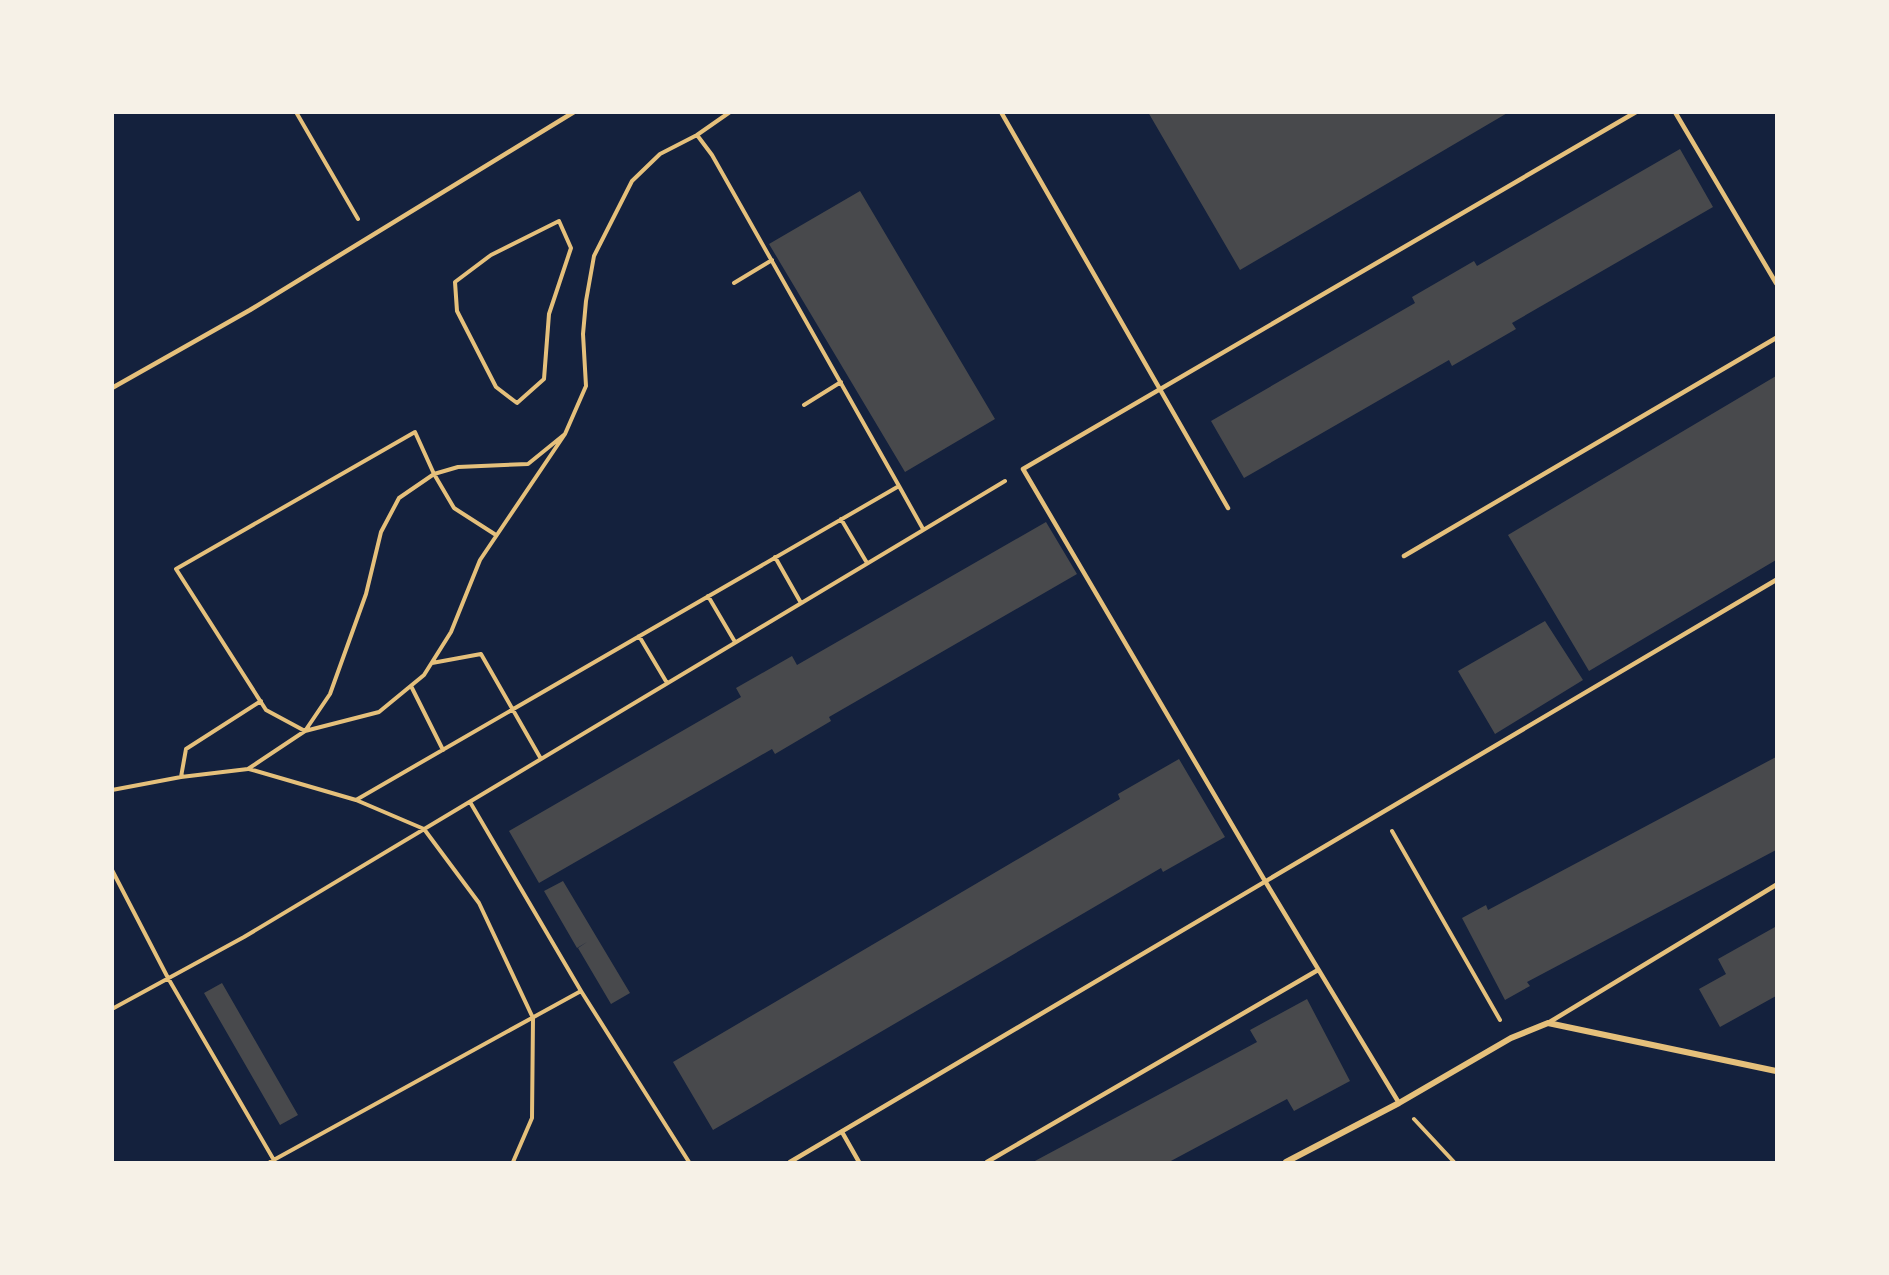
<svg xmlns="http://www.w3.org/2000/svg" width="1889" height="1275" viewBox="0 0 1889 1275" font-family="Montserrat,sans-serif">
	<rect width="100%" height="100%" fill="#14213d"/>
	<path fill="#48494c" d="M1148 112H1509L1240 270Z
		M1680 149 1713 207 1512 323 1516 329 1452 366 1449 360 1244 478 1211 421 1415 303 1412 297 1474 261 1477 266Z
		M860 191 995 419 905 472 769 244Z
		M1776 376V560L1589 671 1508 535Z
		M1046 522 1077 574 829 717 831 721 775 754 772 749 539 883 509 831 741 697 736 688 792 656 797 665Z
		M1545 621 1583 680 1495 734 1458 671Z
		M1776 757V850L1527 982 1530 986 1505 1000 1462 918 1486 905 1488 910Z
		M1179 759 1225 837 1163 872 1161 868 713 1130 673 1062 1120 799 1118 794Z
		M563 881 630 993 611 1004 578 948 587 942 577 948 544 891Z
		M1775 927 1776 930V996L1720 1027 1699 989 1726 974 1718 959Z
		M222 983 298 1115 280 1125 204 993Z
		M1307 999 1350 1081 1294 1111 1287 1099 1169 1162H1033L1257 1042 1250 1030Z"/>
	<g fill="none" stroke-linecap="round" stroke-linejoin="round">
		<path stroke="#e5c07b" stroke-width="4" d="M296 112 358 219
			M559 221 571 248 549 314 544 379 517 403 496 387 457 311 455 282 491 255Z
			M734 283 772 260
			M804 405 841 382
			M899 486 923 529
			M841 519 867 563
			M496 535 454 508 434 474 415 432 176 569 266 710 305 731 379 712 424 675 451 632 480 560 565 434
			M775 557 801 603
			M708 596 735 642
			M639 636 667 683
			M432 663 481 654 541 759
			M411 686 443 750
			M249 769 356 800 424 829 479 903 533 1018 532 1118 513 1162
			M181 777 186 749 261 701
			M112 790 181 777 248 769 305 731 330 694 366 594 381 532 399 498 434 474 458 467 528 464 565 434 586 386 583 334 586 301 594 256 632 181 660 154 697 135 730 112
			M356 800 899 486 712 155 697 135
			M470 802 581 991 689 1162
			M1392 831 1500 1020
			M112 870 168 978 275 1162
			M112 1009 244 937 1005 481
			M1414 1119 1454 1162
			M270 1162 581 991"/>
		<path stroke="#e5c07b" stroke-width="4.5" d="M1001 112 1228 508
			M1675 112 1776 283
			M112 388 250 310 574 112
			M1404 556 1776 338
			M1548 1023 1776 885
			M1399 1103 1265 881 1023 469 1636 112
			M842 1132 859 1162
			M790 1162 1776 580
			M987 1162 1318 970"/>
		<path stroke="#e5c07b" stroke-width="6" d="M1286 1162 1399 1103 1511 1038 1548 1023 1776 1071"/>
	</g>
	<rect width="1889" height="1275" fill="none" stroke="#f6f1e7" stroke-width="228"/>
</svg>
